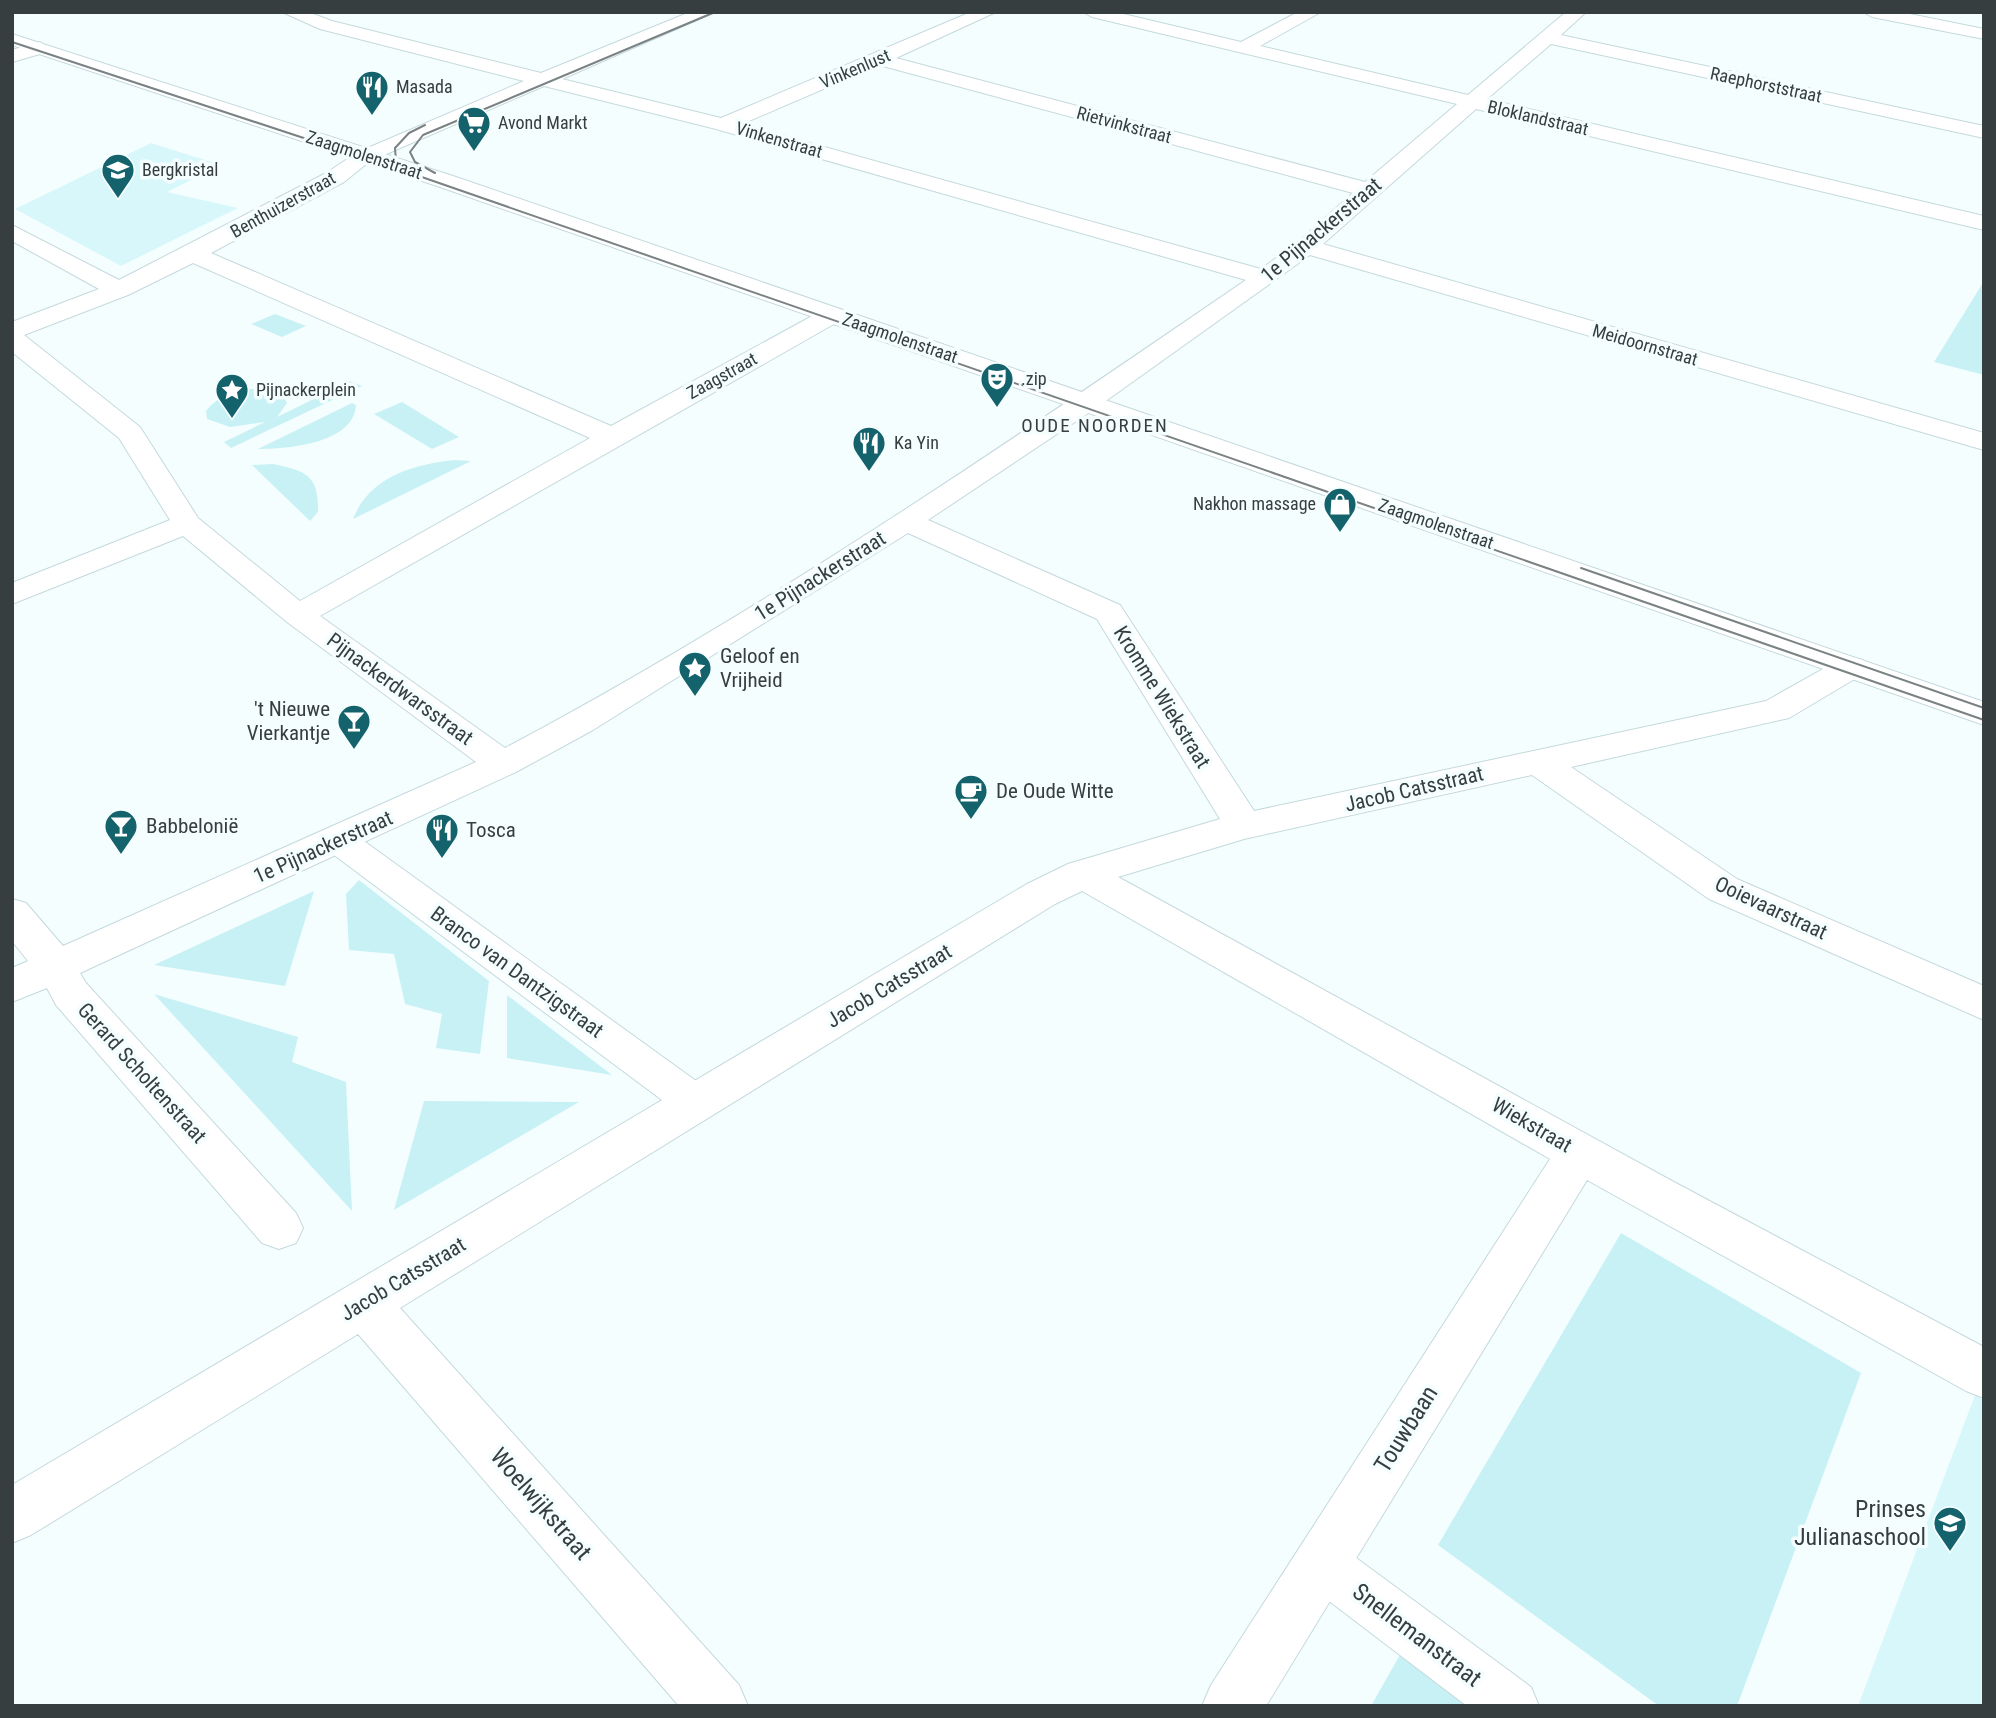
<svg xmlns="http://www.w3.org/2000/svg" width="1996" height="1718" viewBox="0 0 1996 1718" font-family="'Roboto Condensed',sans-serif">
	<rect width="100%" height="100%" fill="#f5feff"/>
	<path fill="#d8f7fb" d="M151 143 221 165 167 192 238 208 121 266 15 209Z
		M1975 1395 1984 1400V1706H1858Z"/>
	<path fill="#c8f1f6" d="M1984 281V375L1934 362Z
		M275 314 306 326 282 337 251 324Z
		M350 381 362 386 231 448 224 442 265 422 230 427 207 419 206 411C223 389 254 385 280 392L287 403 277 417Z
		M402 402 459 437 432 449 374 414Z
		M352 403 356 405C354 444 286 449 258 449Z
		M455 460 471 461 353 519C369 477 414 464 455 460Z
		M273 464C306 471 319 475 318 512L310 521 252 465Z
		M359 880 489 981 480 1054 436 1048 442 1014 405 1004 394 954 349 950 346 894Z
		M314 891 285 986 154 965Z
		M154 994 298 1037 292 1062 346 1082 352 1211Z
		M507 995 612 1075 507 1058Z
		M424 1101 579 1102 394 1210Z
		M1621 1233 1861 1373 1737 1706H1659L1438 1545Z
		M1406 1644 1489 1706H1371Z"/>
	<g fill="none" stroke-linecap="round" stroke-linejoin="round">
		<defs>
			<path id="pedestrian" d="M338 828 350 831 710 1091 716 1103 710 1115 696 1120 682 1115 326 849 321 840 326 831Z
				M1322 1539 1340 1546 1531 1687 1539 1706H1467L1304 1582 1297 1564 1304 1546Z"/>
			<path id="minor" d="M282 12H308L332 21 541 73 690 12H715L562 79 721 118 971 12H996L896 58 1365 182 1457 104 1092 17 1083 12H1115L1241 42 1298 12H1321L1260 46 1468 95 1566 12H1586L1561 35 1984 126V138L1551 44 1487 99 1984 216V230L1476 109 1323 244 1984 433V450L1310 255 1096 408 928 520 1120 605 1254 811 1766 701 1839 660 1851 657 1863 660 1868 667 1863 674 1789 718 1571 767 1737 879 1984 986V1020L1709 899 1532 775 1244 839 1118 877 1672 1181 1984 1347V1398L1966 1391 1587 1180 1266 1706H1202L1211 1685 1550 1159 1082 891 1055 904 400 1308 739 1685 748 1706H679L358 1334 31 1535 12 1543V1485L1027 884 1068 864 1220 819 1097 619 908 533 593 730 516 772 80 973 86 983 296 1213 303 1228 296 1243 279 1249 262 1243 56 1005 47 988 12 1002V968L28 961 12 941V899L26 903 63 946 476 762 287 622 183 536 12 604V583L170 520 119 438 12 352V322L99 289 12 241V225L119 280 328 172 356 153 524 81 320 29ZM879 65 1353 193 1298 242 1261 269 742 124ZM544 86 716 129 1246 280C1005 445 763 611 505 748L320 616 841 320 845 315 841 310H823L611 426 211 253 344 182 370 161ZM193 263 590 438 300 601 198 518 140 427 24 335 128 295Z
				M1863 12H1900L1984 29V39L1872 17Z
				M40 42 49 48 47 52 12 62V50Z"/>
			<path id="tertiary" d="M12 34 456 177 1984 702V725L440 187 12 45Z"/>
		</defs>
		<use href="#pedestrian" stroke="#c4d9dc" stroke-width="2"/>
		<use href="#minor" stroke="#c4d9dc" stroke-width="2"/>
		<use href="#tertiary" stroke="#c4d9dc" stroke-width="2"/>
		<use href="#pedestrian" fill="#fff" fill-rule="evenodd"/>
		<use href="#minor" fill="#fff" fill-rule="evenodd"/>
		<use href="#tertiary" fill="#fff" fill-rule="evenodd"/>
		<path stroke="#7a8284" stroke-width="2" d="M12 42 416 175 1984 720
			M407 170 396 162 395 148 409 133 425 125
			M435 173 415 162 410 152 423 135 715 12
			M1581 568 1984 708"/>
	</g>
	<defs>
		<symbol id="restaurant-pin" viewBox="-11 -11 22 30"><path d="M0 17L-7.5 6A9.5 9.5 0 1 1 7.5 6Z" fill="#14626b" stroke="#f5feff"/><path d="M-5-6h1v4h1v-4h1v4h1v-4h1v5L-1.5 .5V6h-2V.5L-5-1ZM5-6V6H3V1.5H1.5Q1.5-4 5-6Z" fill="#fff"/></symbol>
		<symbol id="supermarket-pin" viewBox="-11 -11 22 30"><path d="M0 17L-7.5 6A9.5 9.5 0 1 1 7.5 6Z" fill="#14626b" stroke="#f5feff"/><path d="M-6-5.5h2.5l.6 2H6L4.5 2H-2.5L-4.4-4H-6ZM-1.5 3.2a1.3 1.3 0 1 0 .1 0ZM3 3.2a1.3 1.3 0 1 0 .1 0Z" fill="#fff"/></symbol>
		<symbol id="school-pin" viewBox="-11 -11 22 30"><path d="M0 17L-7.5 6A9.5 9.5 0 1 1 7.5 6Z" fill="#14626b" stroke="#f5feff"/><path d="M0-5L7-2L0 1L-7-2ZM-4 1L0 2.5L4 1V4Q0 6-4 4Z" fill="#fff"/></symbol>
		<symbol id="theatre-pin" viewBox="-11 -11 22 30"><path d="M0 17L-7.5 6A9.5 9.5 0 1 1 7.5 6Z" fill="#14626b" stroke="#f5feff"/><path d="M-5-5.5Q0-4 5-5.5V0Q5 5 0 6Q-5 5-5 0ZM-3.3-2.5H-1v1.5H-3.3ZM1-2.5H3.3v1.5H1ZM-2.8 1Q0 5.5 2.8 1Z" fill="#fff"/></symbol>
		<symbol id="sight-pin" viewBox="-11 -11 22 30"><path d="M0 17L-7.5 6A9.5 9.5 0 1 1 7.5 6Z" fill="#14626b" stroke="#f5feff"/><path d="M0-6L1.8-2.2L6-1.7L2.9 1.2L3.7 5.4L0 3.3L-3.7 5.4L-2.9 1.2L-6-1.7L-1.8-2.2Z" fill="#fff"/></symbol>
		<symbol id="shop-pin" viewBox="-11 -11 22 30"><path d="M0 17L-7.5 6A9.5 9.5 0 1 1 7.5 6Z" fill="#14626b" stroke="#f5feff"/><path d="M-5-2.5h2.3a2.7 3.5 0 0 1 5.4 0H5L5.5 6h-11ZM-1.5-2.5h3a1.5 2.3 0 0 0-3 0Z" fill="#fff"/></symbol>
		<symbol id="bar-pin" viewBox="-11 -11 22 30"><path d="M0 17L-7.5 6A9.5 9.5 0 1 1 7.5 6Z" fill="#14626b" stroke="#f5feff"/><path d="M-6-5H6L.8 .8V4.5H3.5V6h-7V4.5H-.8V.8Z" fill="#fff"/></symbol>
		<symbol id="cafe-pin" viewBox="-11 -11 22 30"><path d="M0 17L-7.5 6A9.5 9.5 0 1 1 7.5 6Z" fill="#14626b" stroke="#f5feff"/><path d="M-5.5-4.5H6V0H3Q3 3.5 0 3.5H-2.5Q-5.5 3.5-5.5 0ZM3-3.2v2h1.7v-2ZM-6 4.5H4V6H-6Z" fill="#fff"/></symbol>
	</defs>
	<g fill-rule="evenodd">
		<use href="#restaurant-pin" x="353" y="68" width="38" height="52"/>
		<use href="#supermarket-pin" x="455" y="104" width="38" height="52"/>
		<use href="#school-pin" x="99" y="151" width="38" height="52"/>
		<use href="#theatre-pin" x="978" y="360" width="38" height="52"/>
		<use href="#sight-pin" x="213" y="371" width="38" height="52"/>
		<use href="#restaurant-pin" x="850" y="424" width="38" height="52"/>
		<use href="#shop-pin" x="1321" y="485" width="38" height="52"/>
		<use href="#sight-pin" x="676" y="649" width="38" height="52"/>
		<use href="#bar-pin" x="335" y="702" width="38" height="52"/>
		<use href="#cafe-pin" x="952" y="772" width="38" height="52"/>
		<use href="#bar-pin" x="102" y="807" width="38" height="52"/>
		<use href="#restaurant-pin" x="423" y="811" width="38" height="52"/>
		<use href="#school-pin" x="1931" y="1504" width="38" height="52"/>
	</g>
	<g text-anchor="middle" stroke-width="7" stroke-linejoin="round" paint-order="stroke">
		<g font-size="18" fill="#363e40" stroke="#f5feff">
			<text transform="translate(855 69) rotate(-23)" y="6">Vinkenlust</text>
			<text transform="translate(1766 85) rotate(12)" y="6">Raephorststraat</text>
			<text transform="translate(1538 118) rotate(13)" y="6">Bloklandstraat</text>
			<text transform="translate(1124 125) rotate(15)" y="6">Rietvinkstraat</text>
			<text transform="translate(779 140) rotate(16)" y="6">Vinkenstraat</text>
			<text transform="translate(364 155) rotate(18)" y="6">Zaagmolenstraat</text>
			<text transform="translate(283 205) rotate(-29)" y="6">Benthuizerstraat</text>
			<text transform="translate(900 338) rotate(19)" y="6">Zaagmolenstraat</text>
			<text transform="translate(1645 345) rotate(16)" y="6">Meidoornstraat</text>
			<text transform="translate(722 376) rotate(-29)" y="6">Zaagstraat</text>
			<text transform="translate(1436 524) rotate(19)" y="6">Zaagmolenstraat</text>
		</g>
		<g font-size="18" fill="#363e40" stroke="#f5feff" text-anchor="start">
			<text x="396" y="93">Masada</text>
			<text x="498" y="129">Avond Markt</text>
			<text x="142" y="176">Bergkristal</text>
			<text x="1021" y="385">.zip</text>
			<text x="256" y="396">Pijnackerplein</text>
			<text x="894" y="449">Ka Yin</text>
			<text x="1316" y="510" text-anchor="end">Nakhon massage</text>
		</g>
		<g font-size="19" letter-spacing="2" fill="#363e40" stroke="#f5feff">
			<text x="1095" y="432">OUDE NOORDEN</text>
		</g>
		<g font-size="21" fill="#363e40" stroke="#f5feff">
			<text transform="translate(1321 230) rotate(-40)" y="7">1e Pijnackerstraat</text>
			<text transform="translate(820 576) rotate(-32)" y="7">1e Pijnackerstraat</text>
			<text transform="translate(400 689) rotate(36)" y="7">Pijnackerdwarsstraat</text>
			<text transform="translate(1162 697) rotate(58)" y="7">Kromme Wiekstraat</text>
			<text transform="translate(1414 789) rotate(-13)" y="7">Jacob Catsstraat</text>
			<text transform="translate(323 847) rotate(-24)" y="7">1e Pijnackerstraat</text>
			<text transform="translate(1771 908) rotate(25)" y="7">Ooievaarstraat</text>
			<text transform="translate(517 972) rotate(36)" y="7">Branco van Dantzigstraat</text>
			<text transform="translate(889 986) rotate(-31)" y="7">Jacob Catsstraat</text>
			<text transform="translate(142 1073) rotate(48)" y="7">Gerard Scholtenstraat</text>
			<text transform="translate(1532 1125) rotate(30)" y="7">Wiekstraat</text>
			<text transform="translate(403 1279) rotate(-31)" y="7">Jacob Catsstraat</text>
		</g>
		<g font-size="21" fill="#363e40" stroke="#f5feff" text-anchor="start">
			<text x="720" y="663">Geloof en<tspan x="720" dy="24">Vrijheid</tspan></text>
			<text x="330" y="716" text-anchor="end">'t Nieuwe<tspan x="330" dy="24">Vierkantje</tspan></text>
			<text x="996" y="798">De Oude Witte</text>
			<text x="146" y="833">Babbelonië</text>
			<text x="466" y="837">Tosca</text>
		</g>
		<g font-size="24" fill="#363e40" stroke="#f5feff">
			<text transform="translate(1406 1429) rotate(-58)" y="8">Touwbaan</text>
			<text transform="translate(541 1504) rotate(49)" y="8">Woelwijkstraat</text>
			<text transform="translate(1417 1635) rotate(37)" y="8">Snellemanstraat</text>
		</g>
		<g font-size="24" fill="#363e40" stroke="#f5feff" text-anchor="end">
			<text x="1926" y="1517">Prinses<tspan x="1926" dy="28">Julianaschool</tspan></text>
		</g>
	</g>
	<rect width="1996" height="1718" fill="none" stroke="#363e40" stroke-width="28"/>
</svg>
